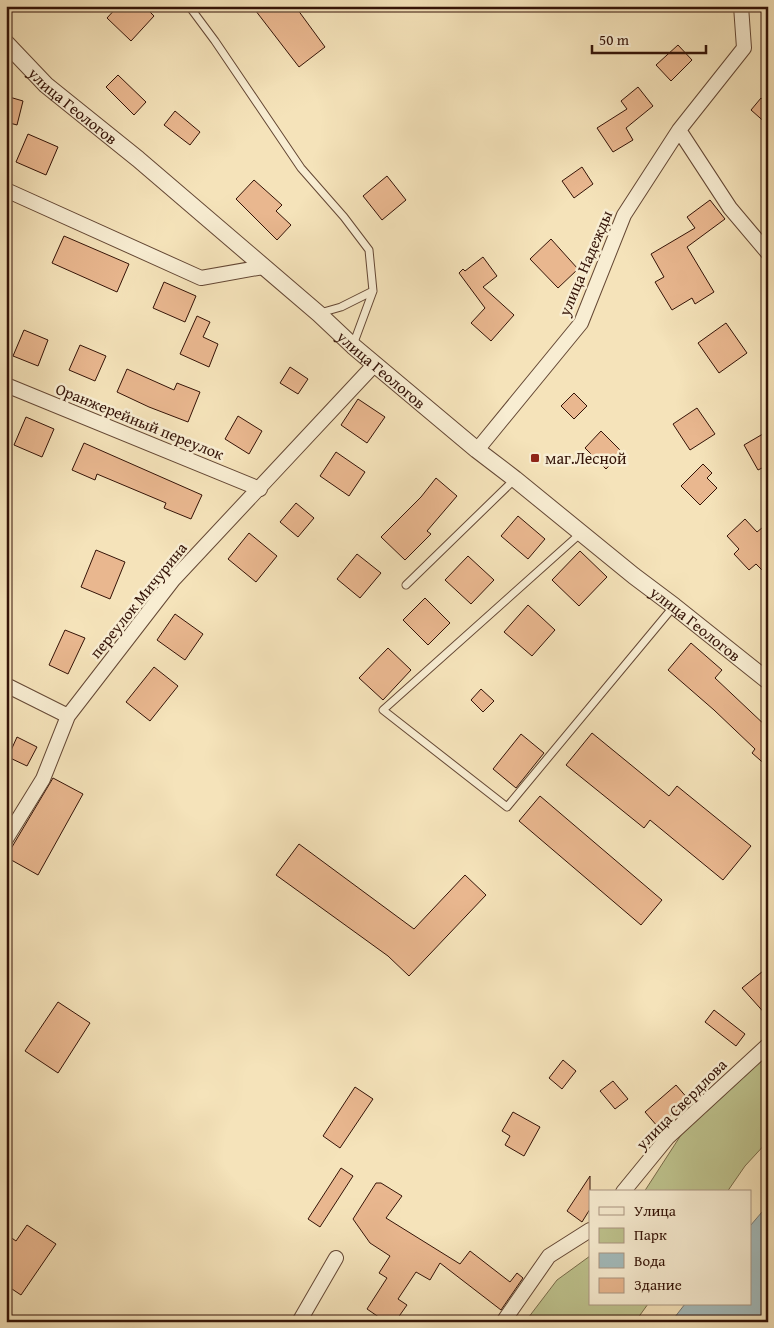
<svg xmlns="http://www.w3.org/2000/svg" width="774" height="1328" viewBox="0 0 774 1328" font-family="'Gentium Book Plus',serif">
	<rect width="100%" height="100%" fill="#f5e3ba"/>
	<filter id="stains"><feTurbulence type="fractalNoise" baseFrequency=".004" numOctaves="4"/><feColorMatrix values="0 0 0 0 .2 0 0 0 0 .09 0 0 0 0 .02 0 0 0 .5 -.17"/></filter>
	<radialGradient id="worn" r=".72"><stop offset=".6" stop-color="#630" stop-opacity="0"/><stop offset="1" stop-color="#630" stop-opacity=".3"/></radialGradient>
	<path fill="#bec38e" stroke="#796b4a" d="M768 1055V1141L745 1166 727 1192H644L681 1135Z
		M590 1256V1304H648L635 1322H525L557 1280Z"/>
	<path fill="#a3bbbc" stroke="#777874" d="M768 1205V1322H671L685 1304H750V1226Z"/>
	<path fill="#e9b78f" stroke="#341307" d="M118 6H144L154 16 131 41 107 18Z
		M252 6H295L325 47 299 67Z
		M678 45 692 60 671 81 656 65Z
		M118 75 146 102 134 115 106 87Z
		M638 87 653 106 626 128 633 140 613 152 597 128 627 109 621 101Z
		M6 96 23 101 17 125 6 122Z
		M761 98 768 104V125L751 110Z
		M175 111 200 132 190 145 164 125Z
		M28 134 58 147 46 175 16 162Z
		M582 167 593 184 574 198 562 181Z
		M387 176 406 200 382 220 363 196Z
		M254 180 282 205 276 211 291 225 277 240 236 199Z
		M710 200 725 219 687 247 714 292 695 304 692 298 672 310 655 282 664 277 651 254 695 228 687 217Z
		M64 236 129 264 117 292 52 263Z
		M551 239 578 269 558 288 530 259Z
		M483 257 497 276 483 287 514 315 491 341 471 323 485 308 459 273 463 269 465 271Z
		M164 282 196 296 185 322 153 308Z
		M197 316 210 322 203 337 218 344 209 367 180 354Z
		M726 323 747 353 719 373 698 343Z
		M24 330 48 340 38 366 13 356Z
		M80 345 106 356 95 381 69 370Z
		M290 367 308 379 298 394 280 383Z
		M127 369 174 390 177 383 200 392 188 422 149 407 117 392Z
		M574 393 587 406 574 419 561 406Z
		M358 399 385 417 367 443 341 425Z
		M697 408 715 434 690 450 673 424Z
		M238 416 262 431 249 454 225 439Z
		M26 417 54 429 42 457 14 445Z
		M601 431 622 452 606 469 585 448Z
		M768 431V465L758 470 744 445Z
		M84 443 202 495 191 519 164 508 166 503 97 474 95 480 72 470Z
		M336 452 365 472 349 496 320 476Z
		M703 464 712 473 707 478 717 488 700 505 681 486Z
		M436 478 457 496 427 531 431 534 405 560 381 537 421 497Z
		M296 503 314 518 298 537 280 522Z
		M518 516 545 539 528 559 501 536Z
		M745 519 757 532 768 523V576L756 564 749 570 734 554 739 549 727 536Z
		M249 533 277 556 256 582 228 559Z
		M96 550 125 562 110 599 81 587Z
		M580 551 607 577 579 606 552 580Z
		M357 554 381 573 360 598 337 579Z
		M468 556 494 580 471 604 445 580Z
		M425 598 450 623 428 645 403 620Z
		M528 605 555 630 532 656 504 632Z
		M175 614 203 634 185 660 157 640Z
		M65 630 85 638 68 674 49 665Z
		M691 643 722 670 715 678 768 728V767L752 753 755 749 714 710 668 670Z
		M388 648 411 670 383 700 359 678Z
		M154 667 178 686 150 721 126 702Z
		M481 689 494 701 483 712 471 700Z
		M592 733 669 796 677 786 751 846 723 880 650 820 644 828 566 765Z
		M521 734 544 753 516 788 493 769Z
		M17 737 37 747 27 766 8 757Z
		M53 778 83 794 38 875 6 857Z
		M540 796 662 900 641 925 519 821Z
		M299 844 414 929 465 875 486 895 409 976 388 956 276 875Z
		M768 967V1017L742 988Z
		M58 1002 90 1023 58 1073 25 1051Z
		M714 1010 745 1034 736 1046 705 1022Z
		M563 1060 576 1071 562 1089 549 1078Z
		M613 1081 628 1099 615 1109 600 1091Z
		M676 1085 689 1100 658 1127 645 1112Z
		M355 1087 373 1099 340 1148 323 1136Z
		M513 1112 540 1127 524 1156 505 1145 510 1136 502 1131Z
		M341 1168 353 1176 320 1227 308 1219Z
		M590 1176V1209L582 1222 567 1211Z
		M376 1183H381L402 1196 386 1218 460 1264 470 1251 510 1282 517 1273 523 1278 501 1310 440 1263 430 1280 416 1272 398 1299 407 1305 395 1322H386L367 1309 387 1278 379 1273 390 1256 370 1243 353 1219Z
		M27 1225 56 1244 21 1295 6 1285V1234L16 1241Z"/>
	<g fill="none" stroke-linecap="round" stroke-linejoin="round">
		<defs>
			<path id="service" d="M189 6 215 41 301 168 344 217 369 250 373 291 353 345
				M320 313 341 307 373 291
				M581 533 383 710 507 807 674 606
				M406 585 515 479"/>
			<path id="minor" d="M679 130 730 208 768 253
				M6 190 201 278 263 267
				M6 385 260 489
				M477 450 581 323 624 215 679 130 744 48 741 6
				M6 685 68 716
				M6 839 43 779 68 716 173 580 375 364
				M623 1192 668 1137 768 1045
				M299 1322 336 1258
				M503 1322 549 1256 590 1230"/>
			<g id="tertiary">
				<path id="s1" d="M6 43 46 85 138 159 319 314 353 346 477 450 515 479 634 576 674 606 768 681"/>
			</g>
		</defs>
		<use href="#service" stroke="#644734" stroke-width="9"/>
		<use href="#minor" stroke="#644734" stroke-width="16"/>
		<use href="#tertiary" stroke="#644734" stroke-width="18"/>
		<use href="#service" stroke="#f8edd2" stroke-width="7"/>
		<use href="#minor" stroke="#f8edd2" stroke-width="14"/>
		<use href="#tertiary" stroke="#f8edd2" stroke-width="16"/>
	</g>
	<rect fill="#8f2418" stroke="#f8edd2" stroke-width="2" x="530" y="453" width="10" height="10" rx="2.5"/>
	<g text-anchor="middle" stroke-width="5" stroke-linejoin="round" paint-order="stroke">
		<g font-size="16" fill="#341307" stroke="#f8edd2">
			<text dy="6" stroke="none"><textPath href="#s1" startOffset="92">улица Геологов</textPath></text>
			<text transform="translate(585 263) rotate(-67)" y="6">улица Надежды</text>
			<text dy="6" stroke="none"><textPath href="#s1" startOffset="498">улица Геологов</textPath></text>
			<text transform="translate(140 421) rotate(22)" y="6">Оранжерейный переулок</text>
			<text transform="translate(138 600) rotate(-51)" y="6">переулок Мичурина</text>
			<text dy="6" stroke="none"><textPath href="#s1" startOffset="902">улица Геологов</textPath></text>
			<text transform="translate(681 1104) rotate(-45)" y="6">улица Свердлова</text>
		</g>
		<g font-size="16" fill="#341307" stroke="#f8edd2" text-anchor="start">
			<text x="545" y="464">маг.Лесной</text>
		</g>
	</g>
	<rect width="774" height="1328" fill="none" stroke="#f5e3ba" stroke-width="25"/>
	<rect x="8" y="8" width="759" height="1313" fill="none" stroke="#341307" stroke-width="2.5"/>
	<rect x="12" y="12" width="749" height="1303" fill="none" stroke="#341307"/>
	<rect x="589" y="1190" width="162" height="115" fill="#f8edd2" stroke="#aa9681"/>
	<rect x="599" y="1207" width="25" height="8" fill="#f8edd2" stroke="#aa9681"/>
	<text x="634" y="1216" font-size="15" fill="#341307">Улица</text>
	<rect x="599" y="1228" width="25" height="15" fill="#bec38e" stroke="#aa9681"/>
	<text x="634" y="1240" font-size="15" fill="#341307">Парк</text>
	<rect x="599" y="1253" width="25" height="15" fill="#a3bbbc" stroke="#aa9681"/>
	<text x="634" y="1266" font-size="15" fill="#341307">Вода</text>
	<rect x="599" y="1278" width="25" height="15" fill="#e9b78f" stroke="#aa9681"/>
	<text x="634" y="1290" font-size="15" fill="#341307">Здание</text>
	<path d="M592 45v8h114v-8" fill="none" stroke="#341307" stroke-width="2.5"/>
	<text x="599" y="45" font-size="15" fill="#341307" stroke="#f8edd2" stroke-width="4" paint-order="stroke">50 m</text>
	<rect width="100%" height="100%" filter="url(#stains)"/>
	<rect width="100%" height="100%" fill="url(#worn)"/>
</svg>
